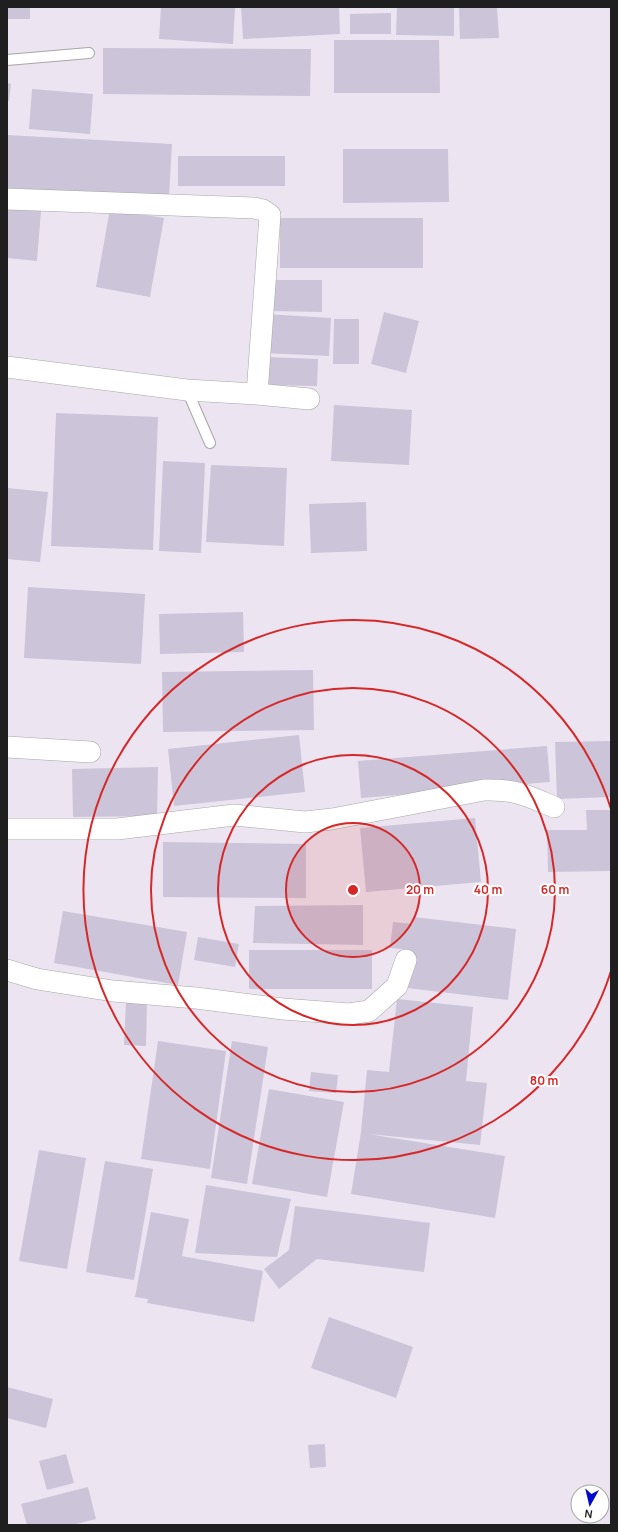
<svg xmlns="http://www.w3.org/2000/svg" width="618" height="1532" viewBox="0 0 618 1532" font-family="Manrope,sans-serif">
	<rect width="100%" height="100%" fill="#ece5f1"/>
	<path fill="#ccc4d8" d="M7 7H30V19H7Z
		M161 7H235L233 44 159 39Z
		M241 7H339L340 34 243 39Z
		M397 7H454V36L396 35Z
		M459 7H497L499 38 460 39Z
		M391 13V34H350V14Z
		M334 40H439L440 93H334Z
		M103 48 311 49 310 96 103 94Z
		M7 83 11 84 9 101 7 100Z
		M32 89 93 94 90 134 29 129Z
		M7 135 172 144 169 196 7 188Z
		M343 149H448L449 202 343 203Z
		M178 156H285V186H178Z
		M7 208 41 211 37 261 7 258Z
		M110 209 164 218 150 297 96 287Z
		M280 218H423V268H280Z
		M272 280H322V312L271 311Z
		M384 312 419 321 406 373 371 364Z
		M265 314 331 318 329 356 263 353Z
		M334 319H359V364H333Z
		M264 357 318 359 317 386 263 385Z
		M334 405 412 410 409 465 331 461Z
		M56 413 158 417 153 550 51 546Z
		M163 461 205 463 201 553 159 551Z
		M211 465 287 468 284 546 206 542Z
		M7 488 48 492 40 562 7 559Z
		M366 502 367 551 311 553 309 504Z
		M28 587 145 594 141 664 24 658Z
		M243 612 244 652 160 654 159 614Z
		M313 670 314 730 163 732 162 672Z
		M299 735 305 792 174 806 168 749Z
		M611 741V797L557 799 555 742Z
		M547 746 550 782 361 798 358 761Z
		M158 767 157 816 73 817 72 769Z
		M586 810H611V871L548 872 547 830H587Z
		M475 818 481 882 366 892 360 828Z
		M163 842 306 844V898L163 897Z
		M363 905V945L253 943 255 906Z
		M63 911 187 932 178 985 54 963Z
		M414 917 516 929 508 1000 407 988 411 950 390 948 393 922 413 924Z
		M198 937 239 944 235 967 194 960Z
		M249 950H372V989H249Z
		M397 999 473 1007 466 1081 487 1083 480 1145 368 1134 505 1156 495 1218 351 1194 361 1132 367 1070 389 1072Z
		M126 1001 147 1002 146 1046 124 1045Z
		M158 1041 226 1051 210 1169 141 1159Z
		M232 1041 268 1047 247 1184 211 1178Z
		M311 1072 338 1075 336 1093 309 1091Z
		M269 1089 344 1102 327 1197 252 1184Z
		M39 1150 86 1158 67 1269 19 1261Z
		M105 1161 153 1169 134 1280 86 1272Z
		M206 1185 291 1199 277 1257 195 1253Z
		M295 1206 430 1223 424 1272 317 1259 279 1289 264 1269 289 1250Z
		M151 1212 189 1219 182 1256 263 1271 254 1322 147 1303 148 1299 135 1297Z
		M329 1317 413 1347 396 1398 311 1368Z
		M7 1387 53 1399 46 1428 7 1418Z
		M325 1444 326 1467 310 1468 308 1445Z
		M66 1454 74 1483 47 1490 39 1461Z
		M88 1487 96 1519 72 1525H27L21 1504Z"/>
	<g fill="none" stroke-linecap="round" stroke-linejoin="round">
		<defs>
			<path id="lane" d="M7 60 89 53
				M187 390 210 443"/>
			<path id="street" d="M7 199 254 208 263 210 270 215 257 394
				M7 367 187 390 257 394 309 399
				M7 747 90 752
				M7 829H117L234 815 305 822 332 819 484 790C515 789 526 795 554 807
				M7 970 37 979 113 991 196 998 283 1009 349 1014 369 1011 397 986 406 960"/>
		</defs>
		<use href="#lane" stroke="#a6a6a6" stroke-width="12"/>
		<use href="#street" stroke="#a6a6a6" stroke-width="22"/>
		<use href="#lane" stroke="#fff" stroke-width="10"/>
		<use href="#street" stroke="#fff" stroke-width="21"/>
	</g>
	<circle cx="353" cy="890" r="67" fill="#d62828" fill-opacity=".12"/>
	<g fill="none" stroke="#d62828" stroke-width="2">
		<circle cx="353" cy="890" r="67"/>
		<circle cx="353" cy="890" r="135"/>
		<circle cx="353" cy="890" r="202"/>
		<path d="M611 971A270 270 0 1 1 611 809"/>
	</g>
	<circle cx="353" cy="890" r="6" fill="#d62828" stroke="#fff" stroke-width="2"/>
	<g font-size="12" text-anchor="middle" font-weight="bold" fill="#d62828" stroke="#fff" stroke-width="4" stroke-linejoin="round" paint-order="stroke">
		<text x="420" y="894">20 m</text>
		<text x="488" y="894">40 m</text>
		<text x="555" y="894">60 m</text>
		<text x="544" y="1085">80 m</text>
	</g>
	<rect width="618" height="1532" fill="none" stroke="#1f1f1f" stroke-width="16"/>
	<g transform="translate(590 1504) rotate(188)"><circle r="19" fill="#ffffff" stroke="#a5a5a5"/>
	<path d="M0-3L7 15L0 10L-7 15Z" fill="#000bcf"/>
	<text y="-6" font-size="11" font-weight="bold" text-anchor="middle" fill="#1f1f1f">N</text>
	</g>
</svg>
